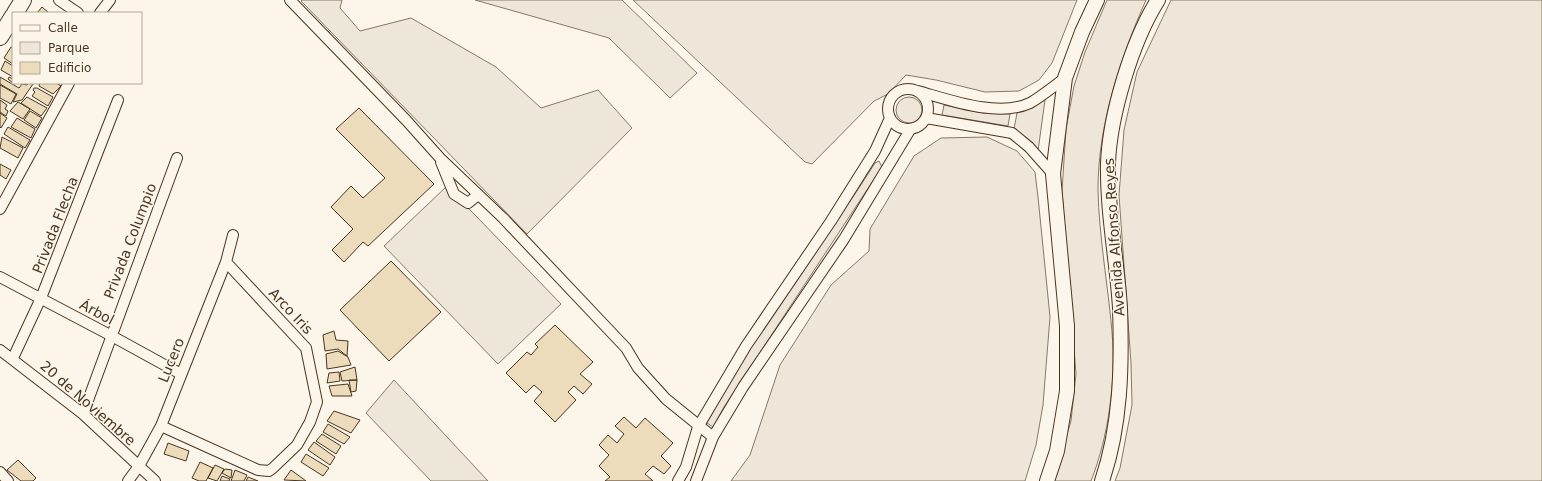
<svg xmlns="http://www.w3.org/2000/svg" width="1542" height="481" viewBox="0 0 1542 481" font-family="'DejaVu Sans',sans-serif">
	<rect width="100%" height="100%" fill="#fbf6e9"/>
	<path fill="#ede6d9" stroke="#887966" d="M633 0H1077L1052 63 1039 80 1019 91 985 92 936 80 906 75 888 94 874 101 812 164 805 162Z
		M1107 0H1146C1120 59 1098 124 1098 190 1099 237 1108 285 1112 332 1116 381 1109 435 1091 481H1053L1071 421 1076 374 1062 191 1066 129 1074 86 1085 52Z
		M1171 0H1542V481H1115L1120 468 1132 405 1131 363 1119 195 1124 130 1137 72Z
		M896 110a13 13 0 1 1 26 0a13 13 0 1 1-26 0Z
		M1045 100 1038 151 1014 129 1017 113Z
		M944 105 983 113 1010 114 1008 126 942 115Z
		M987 137 1017 151 1035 172 1038 197 1050 317 1043 405 1036 445 1025 481H731L750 455 780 365 831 285 869 251 870 229 914 156 941 138Z
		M879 161 882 167 724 407 713 427 707 423C754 332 820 250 875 163Z"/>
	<path fill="#ede7d9" stroke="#887966" d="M302 0H342L340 8 360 31 411 18 496 67 541 108 598 90 632 128 527 234 301 1Z
		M475 0H622L697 73 670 98 609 38Z
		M447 186 561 304 498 364 384 246Z
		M394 380 488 481H431L366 413Z"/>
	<path fill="#ecdcbc" stroke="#4a3520" d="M42 7 49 13H37Z
		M11 47 13 48V64L4 58Z
		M5 61 13 66V77L1 70Z
		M0 77 19 88 22 84 27 85 28 83 33 84 22 100 13 102 17 94 0 84Z
		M9 77 13 79V83L8 79Z
		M40 83H56L61 86 53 94 39 86Z
		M0 85 16 94 11 104 0 98Z
		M34 88H37L53 97 48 106 32 96 35 92 33 90Z
		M27 97 47 108 41 116 21 103Z
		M0 100 7 105 5 109 8 111 6 116 0 112Z
		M18 102 30 109 23 119 10 111Z
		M359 108 434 184 368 246 363 242 344 262 332 250 353 229 331 207 351 186 363 198 385 178 336 129Z
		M30 111 42 118 36 128 24 120Z
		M0 113 7 118 1 128 0 127Z
		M17 118 35 129 31 138 11 127Z
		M8 127 30 140 25 148 4 134Z
		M2 137 23 148 18 158 0 148Z
		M0 164 11 170 6 179 0 175Z
		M391 261 441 312 389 361 340 310Z
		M555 325 593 362 580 374 592 384 583 394 574 386 568 392 576 400 555 422 534 401 542 392 534 385 526 393 506 373 527 352 531 355 538 347 535 344Z
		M334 331 336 340 348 341 347 356 338 349 325 351 323 335Z
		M338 351 348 357 351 365 327 369 326 354Z
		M355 367 357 380 342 381 340 372Z
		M339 372 340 381 327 383 329 373Z
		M349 380H357L356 391 351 392Z
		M348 384 352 396H332L329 386Z
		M334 411 360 420 351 433 327 421Z
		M624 417 636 428 645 418 673 443 661 456 671 466 664 474 653 466 645 474 653 481H605L610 477 599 466 609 455 599 445 608 435 617 443 624 434 615 426Z
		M328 424 350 437 344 444 323 432Z
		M322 434 341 446 336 454 316 441Z
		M314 442 335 457 330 465 308 450Z
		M168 443 189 451 186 461 164 454Z
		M306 454 329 468 323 476 301 462Z
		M18 460 36 478 33 481H21L7 470Z
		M200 462 213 468 206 481H199L192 478Z
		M215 465 224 469 217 481 208 478Z
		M225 469 232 470 231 478 222 473Z
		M235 470 247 475 244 481H231Z
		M291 470 306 481 284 480Z
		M222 476 230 479 229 481H220Z
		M248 477 258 481H246Z"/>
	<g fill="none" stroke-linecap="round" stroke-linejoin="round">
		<defs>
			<path id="street" d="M59 0 78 13
				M290 0 406 120 440 158 503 218 626 348 638 368 666 399 713 437
				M100 13 110 0
				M888 109a20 20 0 1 1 40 0a20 20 0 1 1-40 0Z
				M918 91C950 100 998 118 1030 103 1042 96 1054 86 1065 78
				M926 118 1012 133 1029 147 1053 174
				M441 162 454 194 468 203 478 195
				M0 209 69 83
				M0 277 110 335 181 374
				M0 350 83 414 155 481
				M13 358 41 298 118 100
				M83 414 177 158
				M161 426 258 470 269 471 273 468 297 445 310 422 317 402 306 348 226 262
				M0 472 8 481
				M128 481 139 466 161 426 226 262 233 235
				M678 481 686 467 698 427 746 346 831 221 875 151 890 118
				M696 481 713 437 743 387 844 239 910 130"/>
			<path id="secondary" d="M1047 481 1057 451 1067 391V326L1053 174 1065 78 1082 32 1097 0
				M1102 481C1121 425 1122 366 1120 308 1117 260 1107 212 1108 163 1110 115 1132 41 1158 0"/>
			<path id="primary" d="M15 13 23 0
				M0 37 13 16"/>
		</defs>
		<use href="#street" stroke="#4a3520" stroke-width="12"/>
		<use href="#secondary" stroke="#4a3520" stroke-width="16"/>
		<use href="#primary" stroke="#4a3520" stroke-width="18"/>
		<use href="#street" stroke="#fbf6e9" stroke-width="10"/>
		<use href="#secondary" stroke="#fbf6e9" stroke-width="14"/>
		<use href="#primary" stroke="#fbf6e9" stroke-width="16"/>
	</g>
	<g text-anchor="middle" stroke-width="3" stroke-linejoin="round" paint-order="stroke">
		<g font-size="14" fill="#4a3520" stroke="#fbf6e9">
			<text transform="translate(55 225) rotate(-69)" y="5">Privada Flecha</text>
			<text transform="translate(1114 237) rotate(-94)" y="5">Avenida Alfonso Reyes</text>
			<text transform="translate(130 241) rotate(-69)" y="5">Privada Columpio</text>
			<text transform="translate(291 311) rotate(47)" y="5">Arco Iris</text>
			<text transform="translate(97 312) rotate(28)" y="5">Árbol</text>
			<text transform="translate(171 360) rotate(-68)" y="5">Lucero</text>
			<text transform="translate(88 403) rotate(41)" y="5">20 de Noviembre</text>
		</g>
	</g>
	<rect x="12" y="12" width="130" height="72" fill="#fbf6e9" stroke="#b4a999"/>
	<rect x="20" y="25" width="20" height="6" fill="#fbf6e9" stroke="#b4a999"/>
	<text x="48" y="32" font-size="12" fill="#4a3520">Calle</text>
	<rect x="20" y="42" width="20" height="12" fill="#ede6d9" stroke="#b4a999"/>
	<text x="48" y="52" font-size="12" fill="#4a3520">Parque</text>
	<rect x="20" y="62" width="20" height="12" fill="#ecdcbc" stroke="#b4a999"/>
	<text x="48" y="72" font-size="12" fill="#4a3520">Edificio</text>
</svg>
